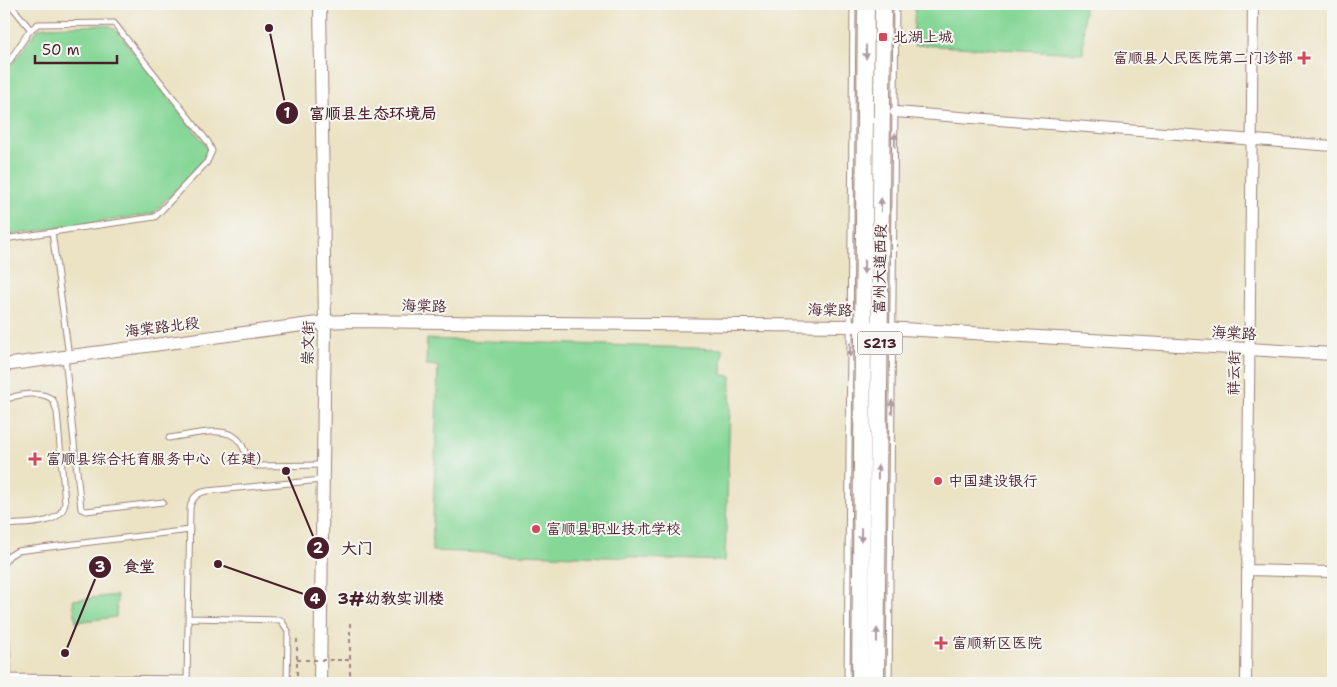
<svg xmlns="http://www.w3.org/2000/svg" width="1337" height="687" viewBox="0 0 1337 687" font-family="'Shantell Sans','LXGW WenKai TC',sans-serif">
	<rect width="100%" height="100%" fill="#f6f6f2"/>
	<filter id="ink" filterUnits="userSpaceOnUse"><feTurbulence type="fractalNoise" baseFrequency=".02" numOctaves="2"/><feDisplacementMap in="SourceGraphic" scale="10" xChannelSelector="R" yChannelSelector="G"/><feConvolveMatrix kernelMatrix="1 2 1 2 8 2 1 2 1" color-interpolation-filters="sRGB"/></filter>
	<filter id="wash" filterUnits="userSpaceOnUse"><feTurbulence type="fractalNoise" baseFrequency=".0096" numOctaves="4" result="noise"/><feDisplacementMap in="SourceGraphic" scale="20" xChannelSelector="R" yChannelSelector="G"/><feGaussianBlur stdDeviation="1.12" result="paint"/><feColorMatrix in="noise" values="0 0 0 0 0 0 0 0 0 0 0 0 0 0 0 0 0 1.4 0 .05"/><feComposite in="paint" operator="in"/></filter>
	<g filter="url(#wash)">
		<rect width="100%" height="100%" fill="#ece3c5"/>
		<path fill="#86d797" stroke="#687b61" d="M915 4H1084L1083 53 913 45Z
			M102 25 111 26 118 32 207 147V156L153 214 4 236V75L38 29 45 27Z
			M427 339 723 349 722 375 731 376 725 561 432 551 438 366 426 365Z
			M117 595 116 617 76 622 73 600Z"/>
	</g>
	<g filter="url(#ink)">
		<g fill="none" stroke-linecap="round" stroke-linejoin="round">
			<defs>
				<path id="service" d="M10 4 31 30
					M4 69 30 30 38 24 114 23 208 142 212 151 207 162 155 217 4 239
					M52 232 69 356
					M65 357 81 509 86 511 163 502
					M4 401C16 394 42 390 53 400L57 412 65 503C61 527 23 523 4 525
					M169 438C188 436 227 423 240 442 247 452 245 460 257 466L323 465
					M4 489 7 524
					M4 563 9 556 17 551 190 530
					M4 585 9 683
					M188 618 281 620 288 631 287 683
					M9 677 187 679
					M187 683 190 509C191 499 196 493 207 491L322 480
					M847 683 853 4
					M889 683 896 4"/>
				<path id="minor" d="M895 112 1333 146
					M1247 570 1333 572
					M1246 683 1253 4"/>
				<path id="tertiary" d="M4 365 325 322 348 321 850 326 1333 354
					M320 683 325 322 320 4"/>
				<path id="primary" d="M860 683 866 4
					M876 683 883 4"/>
			</defs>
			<use href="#service" stroke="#9b8178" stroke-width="7"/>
			<use href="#minor" stroke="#9b8178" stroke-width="12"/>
			<use href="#tertiary" stroke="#9b8178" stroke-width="14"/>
			<use href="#primary" stroke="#9b8178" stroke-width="18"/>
			<path stroke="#9b8178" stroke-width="2" stroke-dasharray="4 4" stroke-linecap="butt" d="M297 683V636
				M350 683V620"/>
			<use href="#service" stroke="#fff" stroke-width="5"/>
			<use href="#minor" stroke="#fff" stroke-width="10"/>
			<use href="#tertiary" stroke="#fff" stroke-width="12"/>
			<use href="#primary" stroke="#fff" stroke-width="16"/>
			<path stroke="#9b8178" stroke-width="2" stroke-dasharray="4 4" stroke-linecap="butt" d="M297 660H350"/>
		</g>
		<defs><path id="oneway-solid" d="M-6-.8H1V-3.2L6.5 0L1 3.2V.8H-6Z" transform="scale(1.25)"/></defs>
		<g fill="#ae9aa0">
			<use href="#oneway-solid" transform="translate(866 52) rotate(91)"/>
			<use href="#oneway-solid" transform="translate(895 140) rotate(-89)"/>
			<use href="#oneway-solid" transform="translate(881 205) rotate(-89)"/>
			<use href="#oneway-solid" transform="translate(864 267) rotate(91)"/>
			<use href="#oneway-solid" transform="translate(850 350) rotate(91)"/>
			<use href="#oneway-solid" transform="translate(892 407) rotate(-89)"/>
			<use href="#oneway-solid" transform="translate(878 472) rotate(-89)"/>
			<use href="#oneway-solid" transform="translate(861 535) rotate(91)"/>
			<use href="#oneway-solid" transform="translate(877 635) rotate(-89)"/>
		</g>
	</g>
	<g fill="#d1495b" stroke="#f6f6f2" stroke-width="2">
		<rect x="878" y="32" width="10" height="10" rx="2.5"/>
		<path d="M1301.5 50.5h5v5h5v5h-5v5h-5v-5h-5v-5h5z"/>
		<path d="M32.5 451.5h5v5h5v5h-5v5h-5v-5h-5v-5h5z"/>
		<circle cx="938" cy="481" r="5"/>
		<circle cx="536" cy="529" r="5"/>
		<path d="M938.5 635.5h5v5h5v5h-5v5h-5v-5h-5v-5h5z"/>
	</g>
	<g text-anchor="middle" stroke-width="4" stroke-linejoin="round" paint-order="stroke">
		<rect fill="#f6f6f2" stroke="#7e6067" stroke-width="1" x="857.5" y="331.5" width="45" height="23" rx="4"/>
		<g font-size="14" font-weight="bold" fill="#4a1f2b">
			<text x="880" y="348">S213</text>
		</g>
		<g font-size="15" fill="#4a1f2b" stroke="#f6f6f2" text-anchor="start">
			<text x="893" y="42">北湖上城</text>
			<text x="1293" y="63" text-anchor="end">富顺县人民医院第二门诊部</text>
			<text x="46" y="464">富顺县综合托育服务中心（在建）</text>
			<text x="948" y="486">中国建设银行</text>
			<text x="546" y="534">富顺县职业技术学校</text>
			<text x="952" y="648">富顺新区医院</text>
		</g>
		<g font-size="15" fill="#4a1f2b" stroke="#f6f6f2">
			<text transform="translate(880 269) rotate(-89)" y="5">富州大道西段</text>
			<text transform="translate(424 306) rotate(1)" y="5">海棠路</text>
			<text transform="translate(830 310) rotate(1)" y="5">海棠路</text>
			<text transform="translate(162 327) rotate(-7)" y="5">海棠路北段</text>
			<text transform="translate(1234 333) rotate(3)" y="5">海棠路</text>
			<text transform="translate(308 343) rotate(-89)" y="5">崇文街</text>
			<text transform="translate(1234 373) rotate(-89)" y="5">祥云街</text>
		</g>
	</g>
	<path fill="none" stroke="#4a1f2b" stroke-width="2" d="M269 28L287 113M286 471L318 548M65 653L100 567M218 564L315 598"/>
	<g fill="#4a1f2b" stroke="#f6f6f2" stroke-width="2">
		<circle cx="269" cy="28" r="5"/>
		<circle cx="286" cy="471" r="5"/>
		<circle cx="65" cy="653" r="5"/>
		<circle cx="218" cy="564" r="5"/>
		<circle cx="287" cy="113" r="12"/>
		<circle cx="318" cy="548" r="12"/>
		<circle cx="100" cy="567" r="12"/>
		<circle cx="315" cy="598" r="12"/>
	</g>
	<g font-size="15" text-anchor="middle" font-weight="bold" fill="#fff">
		<text x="287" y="118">1</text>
		<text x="318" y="553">2</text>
		<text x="100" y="572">3</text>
		<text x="315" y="604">4</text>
	</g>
	<g font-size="16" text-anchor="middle" font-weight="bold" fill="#4a1f2b" stroke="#f6f6f2" stroke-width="4" stroke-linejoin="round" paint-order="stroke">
		<text x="373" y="119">富顺县生态环境局</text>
		<text x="357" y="554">大门</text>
		<text x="139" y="572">食堂</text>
		<text x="391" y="604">3#幼教实训楼</text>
	</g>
	<rect width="1337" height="687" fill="none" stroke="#f6f6f2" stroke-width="20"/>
	<path d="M35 55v8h82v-8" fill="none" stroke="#4a1f2b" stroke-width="2.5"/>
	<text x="42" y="55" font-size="15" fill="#4a1f2b" stroke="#f6f6f2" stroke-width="4" paint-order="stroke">50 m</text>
</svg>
